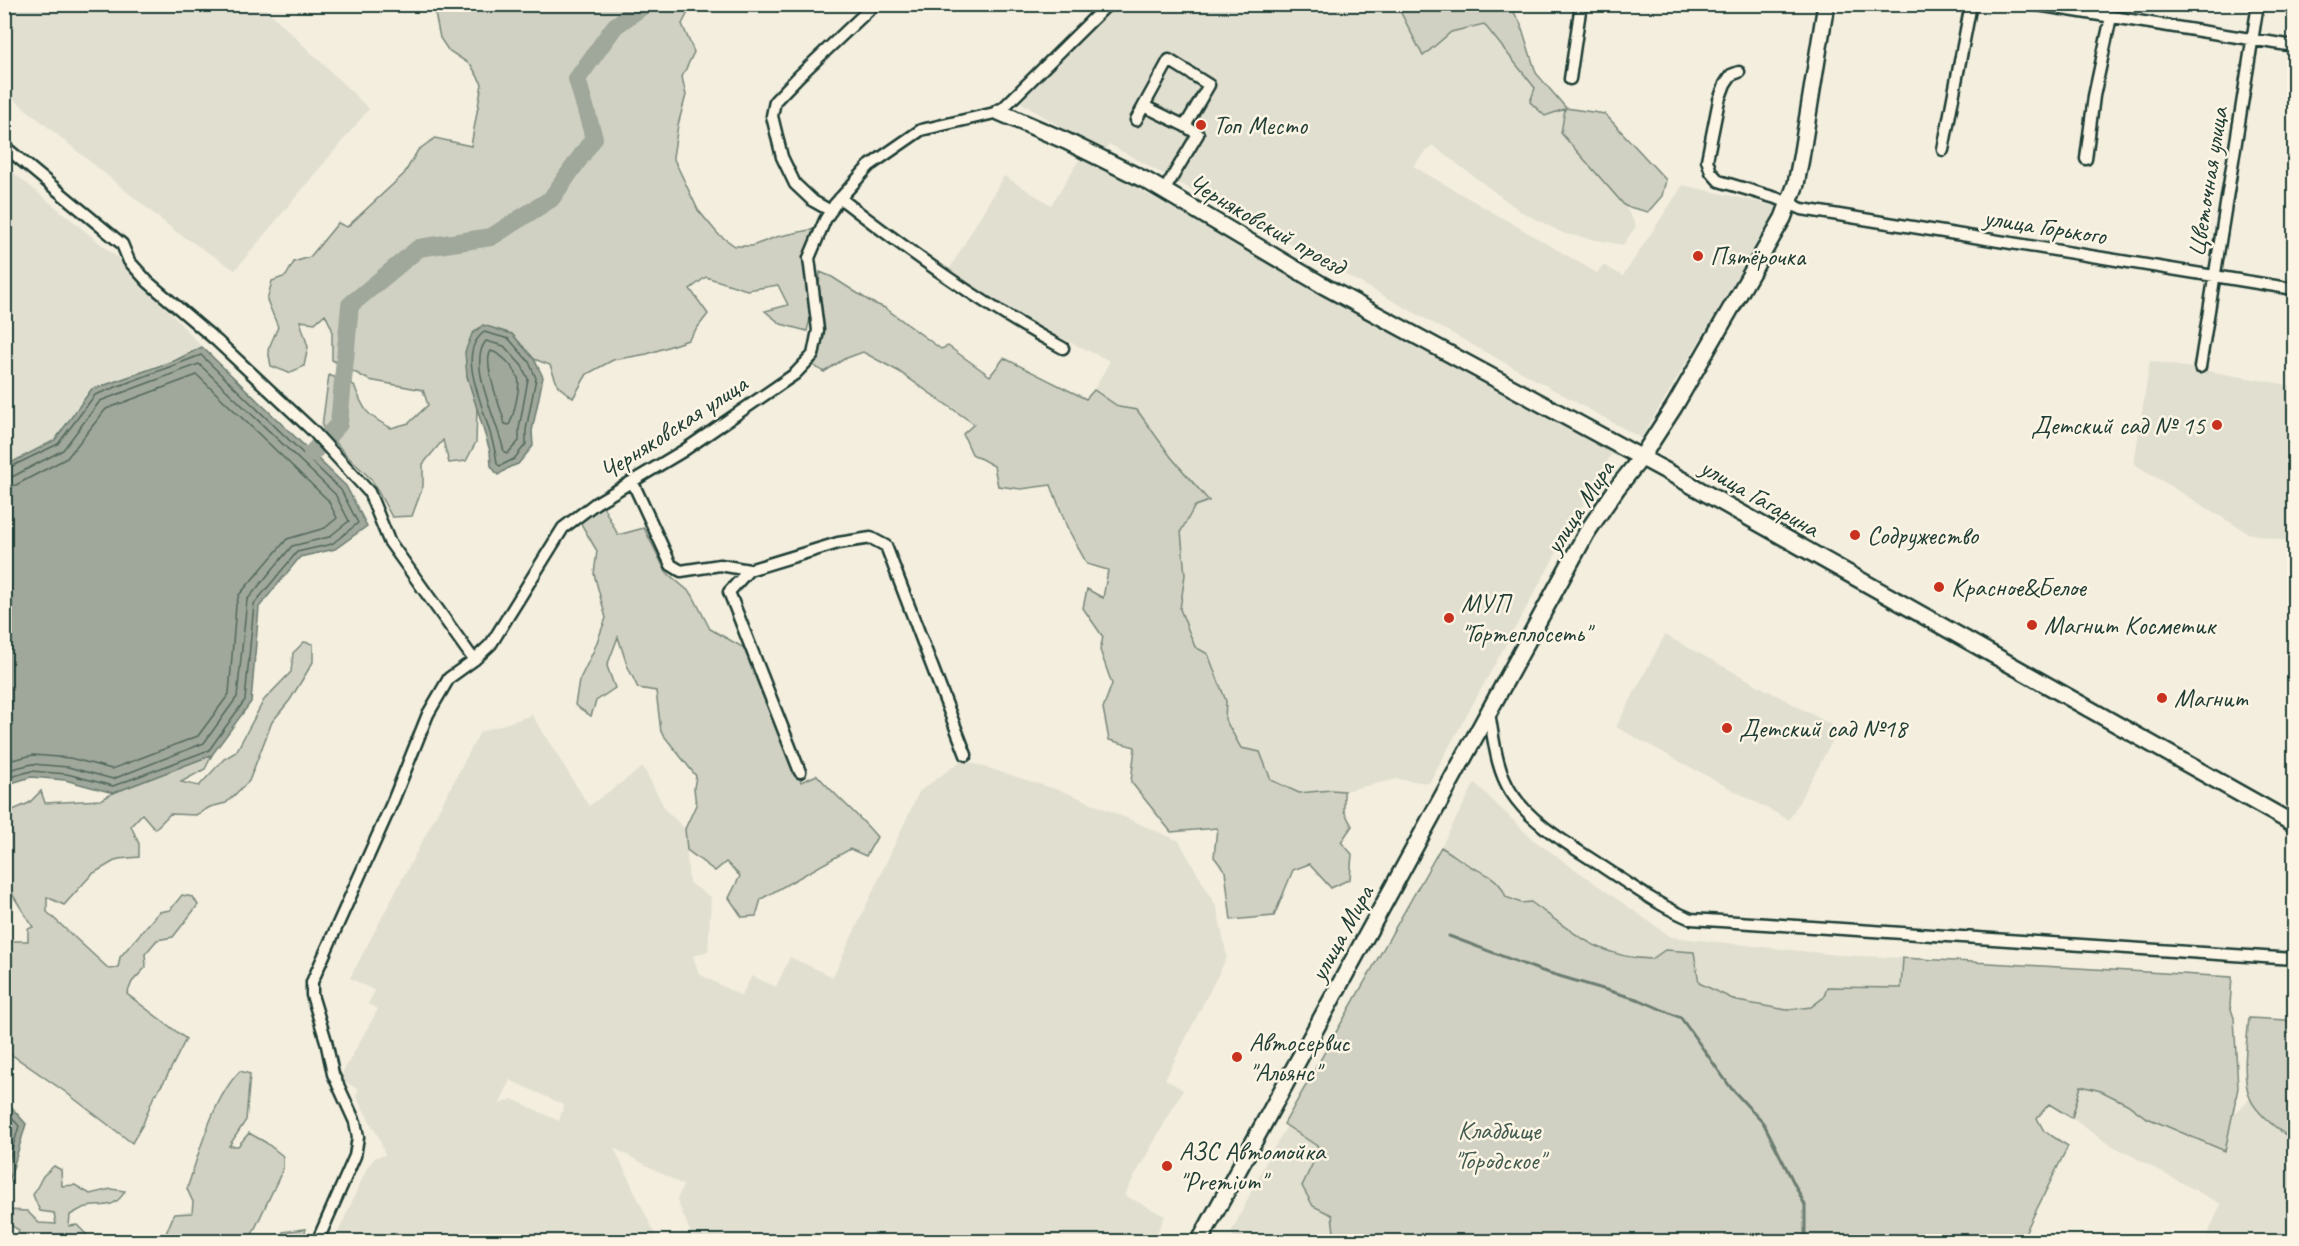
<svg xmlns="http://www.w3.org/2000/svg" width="2299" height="1246" viewBox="0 0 2299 1246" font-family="Caveat,sans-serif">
	<rect width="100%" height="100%" fill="#f3eede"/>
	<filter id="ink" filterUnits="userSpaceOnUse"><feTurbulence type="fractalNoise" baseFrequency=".0167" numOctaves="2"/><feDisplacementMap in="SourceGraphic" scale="12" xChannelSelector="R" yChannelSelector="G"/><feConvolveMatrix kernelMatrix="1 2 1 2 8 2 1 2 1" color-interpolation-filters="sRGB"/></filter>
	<g filter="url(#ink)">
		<path fill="#e1dfd0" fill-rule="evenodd" d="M4 5H262L369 109 235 270 175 231 5 92Z
			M1118 5H1397L1401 11 1451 32 1484 24 1535 88 1566 108 1604 181 1625 206 1636 226 1623 245 1565 234 1520 211 1432 145 1413 166 1597 273 1603 265 1623 276 1683 185 1780 207 1641 438 1109 144 1103 153 1020 102Z
			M1081 157 1378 323 1613 451 1429 783 1397 779 1344 791 1331 790 1299 793 1271 780 1260 752 1241 748 1225 719 1226 701 1195 647 1180 609 1185 575 1181 531 1195 506 1208 501 1171 457 1137 410 1119 407 1094 390 1110 361 1019 318 949 270 1004 176 1051 205Z
			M4 165 123 262 202 347 176 360 91 390 55 440 5 466Z
			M2150 361 2294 386V543L2248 533 2134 464Z
			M1665 635 1839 729 1789 820 1616 727Z
			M532 715 589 806 643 767 666 811 685 829 689 883 711 897 708 951 693 956 699 974 741 996 752 976 776 987 790 957 833 977 919 792 962 760 1068 793 1179 841 1217 908 1227 957 1165 1079 1183 1090 1124 1195 1165 1216 1153 1241H694L677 1200 683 1185 614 1148 658 1241 334 1242 368 1166 376 1157 385 1155 379 1138 356 1096 359 1089 339 1079 378 1009 368 1004 375 991 350 978 480 732ZM510 1080 564 1105 559 1121 512 1099 500 1104Z
			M1475 783 1532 839 1671 937 1838 955 1903 958 1901 988 1828 987 1824 997 1811 1007 1787 1010 1737 1001 1699 983 1694 952 1665 950 1652 959 1612 954 1583 940 1531 902 1521 903 1506 897 1480 869 1473 868 1441 847Z
			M2081 1086 2101 1091 2127 1104 2145 1117 2225 1151 2233 1114 2250 1099 2277 1130 2294 1141V1241H2205L2221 1204 2104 1141 2072 1118Z
			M1287 1126 1320 1148 1313 1206 1332 1215 1335 1241H1237L1231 1233 1268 1158Z"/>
		<path fill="#d0d1c2" stroke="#78877b" stroke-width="1.5" d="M439 5H692L682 24 694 52 682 77 686 95 678 125 673 157 698 210 718 234 735 246H752L776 237 814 229 805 258 810 319 807 331 781 324 765 311 788 305 778 285 747 290 706 277 690 289 708 314 688 340 647 354 613 360 587 374 573 398 558 386 550 365 534 359 512 334 467 376 477 407 476 442 466 461 449 463 443 440 423 464V486L412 516 392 517 371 479 347 456 322 426 329 375 354 385C364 411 366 415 391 428L409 423 428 405 423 390 369 380 332 360V329L325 314 315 323 300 321 308 347 304 366 289 373 271 366 268 350 278 327 267 300 272 281 286 276 294 262 310 257 338 223 347 227 404 174 418 150 435 138 471 146 482 84 471 65 448 50 440 38 435 13Z
			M1397 5H1509L1520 22 1536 73 1566 108 1605 114 1666 180 1662 196 1648 212 1625 206 1561 133 1565 109 1545 116 1530 102 1535 88 1484 24 1451 32 1423 56Z
			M820 272 832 277 871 302 885 308 941 349 948 346 990 376 1004 358 1086 399 1094 390 1119 407 1137 410 1171 457 1209 501 1195 506 1181 531 1185 575 1180 609 1195 647 1208 654 1226 701 1225 719 1241 748 1260 752 1271 780 1299 793 1331 790 1344 791V811L1352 826 1341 842 1352 854 1350 879 1331 888 1309 864 1293 870 1274 916 1231 920 1225 871 1214 857 1217 828 1171 832 1131 782 1135 747 1109 740 1103 708 1112 684 1100 650 1103 637 1083 608 1087 589 1103 598 1108 570 1087 564 1067 527 1051 485 1021 489 998 486 994 466 972 454 963 434 974 424 898 371 863 352 844 359 824 372 814 366 824 337 819 288Z
			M603 506 618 535 644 528 666 572 692 594 710 629 746 649 801 782 817 775C837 798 858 814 877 837L866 856 850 849 761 899 756 916 742 917 729 898 740 876 726 862 715 871 687 850 685 829 696 805 694 788 696 776 661 732 656 691 638 688 627 665 618 637 607 666 615 688 596 701 591 716 575 705 579 681 594 650 606 618 594 574 597 551 580 522Z
			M304 642 313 644V662L290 700 272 722 249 781 226 803 210 807 196 815 170 814 155 829 142 814 131 826 139 844V857L118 859 92 874 64 905 47 897V912L109 969 118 968 120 957 159 912 170 910 182 895 193 897 198 905 173 937 157 940 145 954 146 967 132 982 127 994 186 1039 165 1080 153 1098 143 1124 132 1143 64 1091 5 1050V950L12 941H28V929L33 927 7 886 10 873 5 871 4 806 13 810 29 803 41 791 45 803 101 800 113 793 212 755 205 769 181 782 199 786 224 759 236 752 264 700 291 672 293 653Z
			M1441 847C1451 853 1460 860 1470 866 1487 875 1499 877 1506 897L1521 903 1531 902C1571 931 1599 958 1652 959L1665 950 1694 952 1699 983 1737 1001 1787 1010 1811 1007 1824 997 1827 987 1901 988 1903 958 2232 977 2230 1006 2234 1018 2238 1088 2225 1151 2145 1117 2127 1104 2101 1091 2081 1086 2072 1118 2049 1104 2037 1118 2044 1131 2068 1146 2021 1241H1335L1332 1215 1313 1206 1302 1186 1320 1148 1284 1124Z
			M2249 1018 2286 1020 2294 1027V1141C2281 1132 2256 1113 2250 1098 2241 1077 2247 1040 2249 1018Z
			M240 1071 250 1074 246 1120 229 1146H238L249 1133 265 1142 283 1156V1169L249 1241H163L174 1214 192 1213 193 1202 187 1189C199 1153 213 1098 240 1071Z
			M54 1166 61 1170 62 1186 75 1185 90 1194 111 1189 125 1191C114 1211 101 1203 83 1208 79 1210 74 1213 70 1215L69 1226 77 1225 87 1235 83 1241H14L19 1230 5 1222V1213L7 1210 27 1211 39 1223 56 1224 54 1213 40 1211 33 1195 43 1176Z
			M306 1229 302 1241H280L283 1232Z"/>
		<path fill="#a0a89b" stroke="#6c7d72" stroke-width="1.5" d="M483 325 512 334 534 359 543 377 532 431 533 446 518 464 510 467 498 475 491 466 490 451 467 376 465 352 472 334Z
			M202 347 346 486 367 526 335 549 300 557 259 607 251 702 212 755 113 793 65 780 31 777 5 785V466L55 440 91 390 176 360Z
			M5 1100 26 1124 5 1195Z"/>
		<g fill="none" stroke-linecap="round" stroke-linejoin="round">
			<path stroke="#53685d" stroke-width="1.5" d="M484 332 509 339 529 362 536 378 526 430V444L514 459 500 466 497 464C495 433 466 377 472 352 473 343 478 337 484 332Z
				M486 341 504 346 522 366 528 379 519 429V441L507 454 504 452C499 424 466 364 486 341Z
				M491 351C502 354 514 367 518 378 521 386 513 418 509 425L505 424C501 408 482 363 491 351Z
				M4 470 58 444 95 395 201 355 341 490 358 523 332 544 297 552 254 604 245 700 209 750 113 786 67 774 31 771 4 779
				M4 478 12 477 63 450 100 401 199 364 335 494 349 521 329 537 292 546 247 600 237 697 204 743 113 779 68 767 32 764 4 771
				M4 487 16 485 67 458 106 409 197 375 328 500 337 518 325 528 287 539 239 595 236 605 229 694 198 736 112 769 70 758 33 755 4 762
				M4 1109 19 1126 4 1177"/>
			<path stroke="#6c7d72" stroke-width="3" d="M1449 936 1539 970 1640 1000 1681 1018 1731 1088 1764 1124 1805 1205V1242"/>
			<path stroke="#a0a89b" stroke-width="18" d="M312 453 339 424 350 305 419 248 491 237 551 199 594 138 577 79 615 26 646 4"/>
			<defs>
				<path id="street" d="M2031 4 2294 46
					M1739 72 1731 75 1725 84 1719 100 1707 160 1711 172 1719 181 1779 199 1802 209 2294 289
					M1570 79 1581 4
					M1144 106 1185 126
					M1136 120 1169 60 1209 85 1185 126 1198 134 1164 191
					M4 146 122 244 129 261 148 282 217 341 313 431 369 492 389 541 474 660
					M1943 150 1971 4
					M2086 159 2094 96 2111 17
					M840 198C911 253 984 306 1063 348
					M831 211 813 201 795 184 782 157 772 116 775 101 799 76 875 4
					M2200 367 2258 4
					M633 483 671 565 681 571 720 565 749 570 838 543 871 538 886 546 966 755
					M749 570 729 592 800 772
					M1489 713C1494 740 1496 769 1511 792 1532 825 1572 846 1603 867 1632 886 1659 906 1691 919L2294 959
					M317 1242 355 1156 358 1137 355 1122 333 1074 326 1041 312 995V982L393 801 428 714 449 678 474 660 491 644 563 528 596 503 683 451 795 374 813 355 818 330 809 258 825 220 835 204 869 166 921 130 999 112 1108 4"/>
				<path id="secondary" d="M999 112 1066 141 1147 181 1324 286 1668 472 2294 824
					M1199 1242 1587 532 1617 488 1641 458 1674 407 1783 218 1796 184 1801 158 1826 4"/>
			</defs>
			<use href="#street" stroke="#1f3d34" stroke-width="15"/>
			<use href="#secondary" stroke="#1f3d34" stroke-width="20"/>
			<use href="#street" stroke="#fcf5e5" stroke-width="10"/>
			<use href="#secondary" stroke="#fcf5e5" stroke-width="15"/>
		</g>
	</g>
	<g fill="#c8321e" stroke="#fcf5e5" stroke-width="2">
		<circle cx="1201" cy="125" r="6"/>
		<circle cx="1698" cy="256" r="6"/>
		<circle cx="2217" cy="425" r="6"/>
		<circle cx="1855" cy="535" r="6"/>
		<circle cx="1939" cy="587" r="6"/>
		<circle cx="1449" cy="618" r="6"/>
		<circle cx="2032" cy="625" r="6"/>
		<circle cx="2162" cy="698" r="6"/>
		<circle cx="1727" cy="728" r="6"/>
		<circle cx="1237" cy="1057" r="6"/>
		<circle cx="1167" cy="1166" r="6"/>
	</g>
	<g text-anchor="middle" stroke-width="5" stroke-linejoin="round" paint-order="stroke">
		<g font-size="26" fill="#1f3d34" stroke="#fcf5e5" text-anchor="start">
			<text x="1213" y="134">Топ Место</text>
			<text x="1710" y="265">Пятёрочка</text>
			<text x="2205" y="434" text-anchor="end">Детский сад № 15</text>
			<text x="1867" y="544">Содружество</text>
			<text x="1951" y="596">Красное&amp;Белое</text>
			<text x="1461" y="612">МУП<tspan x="1461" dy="30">"Гортеплосеть"</tspan></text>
			<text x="2044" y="634">Магнит Косметик</text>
			<text x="2174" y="707">Магнит</text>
			<text x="1739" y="737">Детский сад №18</text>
			<text x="1249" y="1051">Автосервис<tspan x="1249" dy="30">"Альянс"</tspan></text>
			<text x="1179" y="1160">АЗС Автомойка<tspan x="1179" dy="30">"Premium"</tspan></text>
		</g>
		<g font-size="26" fill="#1f3d34" stroke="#fcf5e5">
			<text transform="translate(2207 182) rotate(-81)" y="9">Цветочная улица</text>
			<text transform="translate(1267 224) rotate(30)" y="9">Черняковский проезд</text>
			<text transform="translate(2045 226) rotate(9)" y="9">улица Горького</text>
			<text transform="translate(673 427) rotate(-33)" y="9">Черняковская улица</text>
			<text transform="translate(1760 497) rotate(30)" y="9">улица Гагарина</text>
			<text transform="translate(1579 507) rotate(-57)" y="9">улица Мира</text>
			<text transform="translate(1341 933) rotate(-61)" y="9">улица Мира</text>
		</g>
		<g font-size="26" fill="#425b50" stroke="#fcf5e5">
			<text x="1499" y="1139">Кладбище<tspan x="1499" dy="30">"Городское"</tspan></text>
		</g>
	</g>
	<rect width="2299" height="1246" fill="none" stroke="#fcf5e5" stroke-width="24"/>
	<rect x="12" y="12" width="2275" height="1222" fill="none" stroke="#1f3d34" stroke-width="2" filter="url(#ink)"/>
</svg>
